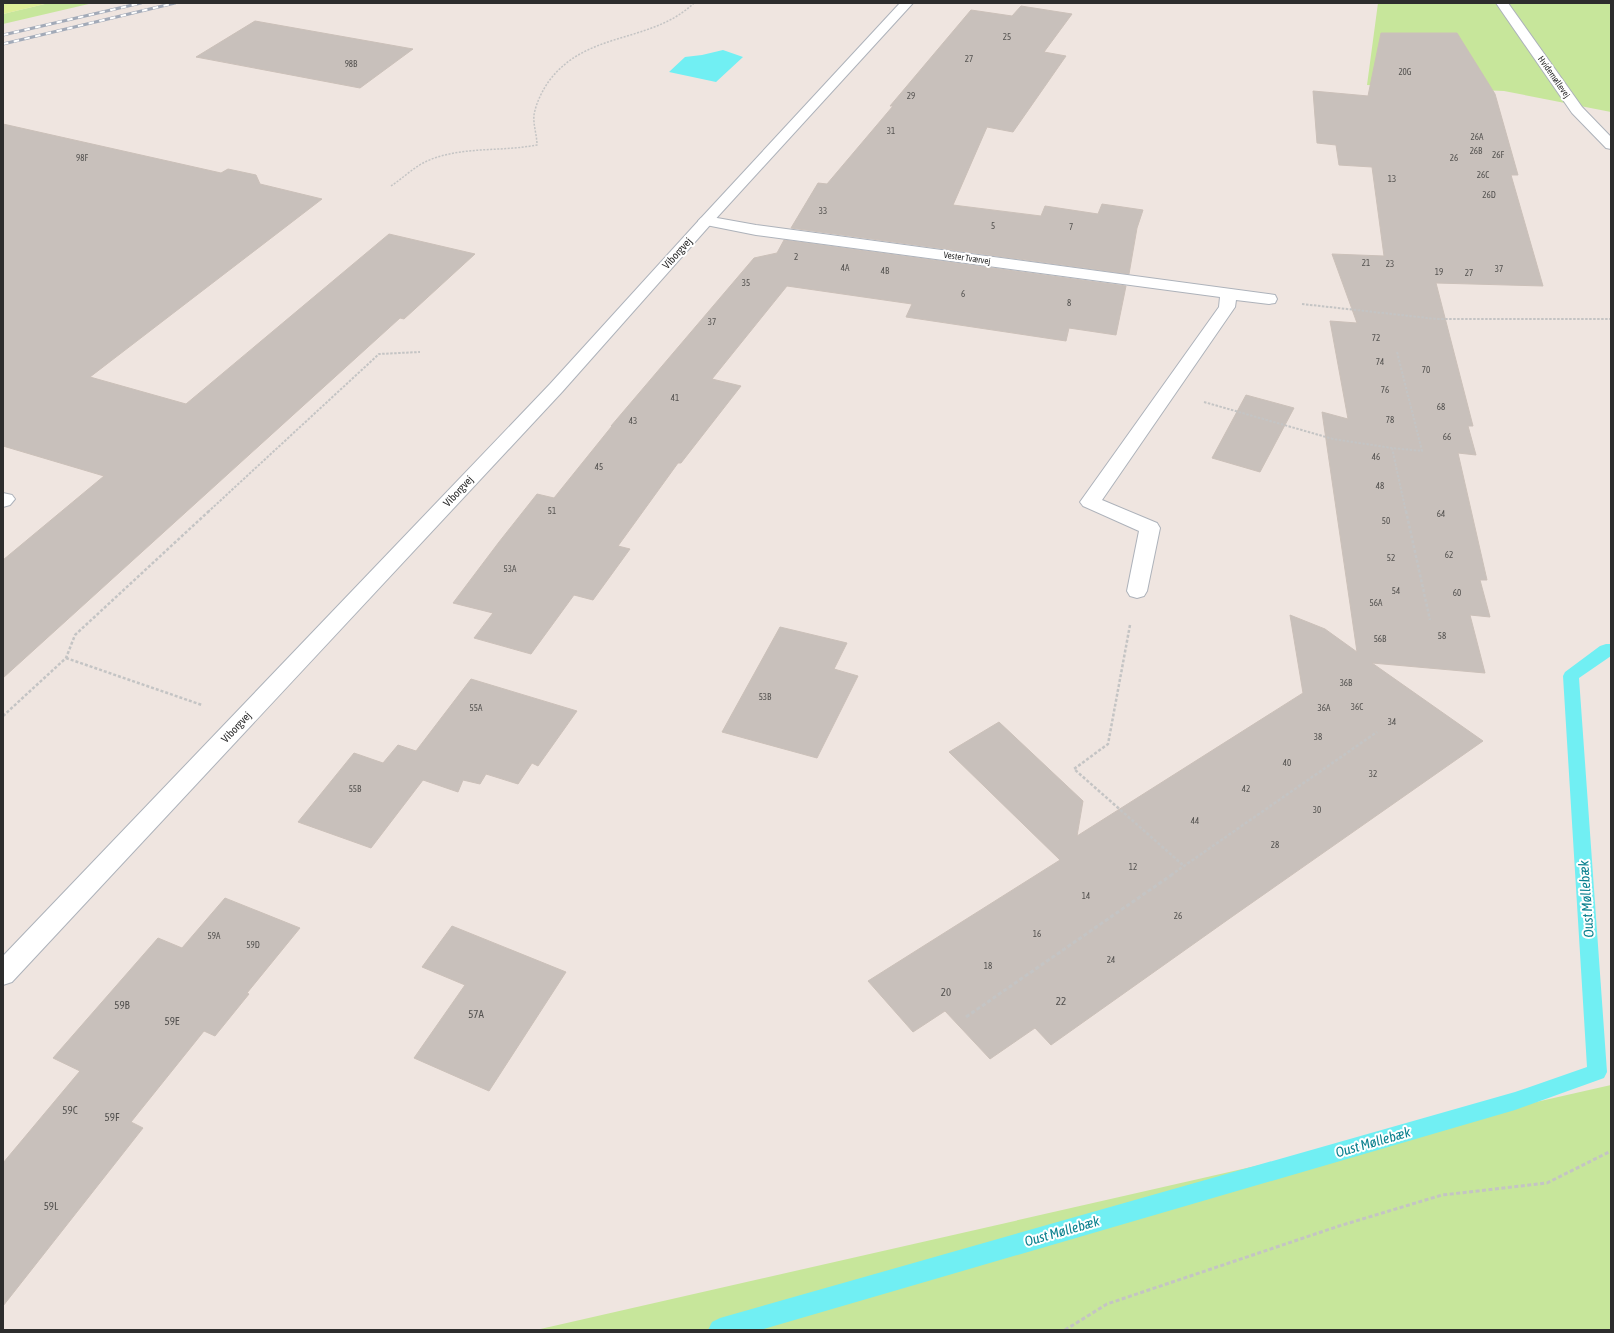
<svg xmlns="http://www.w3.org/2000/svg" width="1614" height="1333" viewBox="0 0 1614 1333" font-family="'Asap Condensed',sans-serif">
	<rect width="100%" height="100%" fill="#efe5e0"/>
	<path fill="#c7e69b" d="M49 3H93L3 24V14Z
		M1378 3H1611V112L1504 91 1367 85Z
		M1611 1085V1330H536Z"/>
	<path fill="#deee97" d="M3 3H49L3 14Z"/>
	<path fill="#71eff3" d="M723 50 743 57 716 82 669 72 685 57 702 55Z"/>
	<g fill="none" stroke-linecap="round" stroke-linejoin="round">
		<path fill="#71eff3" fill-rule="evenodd" d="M1606 644H1611V656L1579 678 1607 1072 1604 1078 1515 1110 760 1330H708L712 1322 720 1318 1515 1092 1587 1067 1563 676 1565 672 1600 646Z"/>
	</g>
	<path fill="#c8c0bb" stroke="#cbc0b9" d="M1021 6 1072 14 1044 52 1066 56 1013 132 987 127 953 205 1041 216 1045 206 1098 214 1102 204 1143 210 1137 228 1129 274 791 228 818 183 827 184 893 106H890L971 10 1012 16Z
		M255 21 413 49 360 88 196 57Z
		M1381 33H1457L1495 94 1518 175H1511L1543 286 1436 283 1473 426H1468L1476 455 1458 453 1487 580H1480L1490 617 1470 615 1485 673 1372 663 1483 741 1233 916 1051 1045 1035 1028 990 1059 945 1011 913 1032 868 981 1060 860 949 752 999 722 1083 801 1077 836 1303 693 1290 615 1325 629 1357 652 1322 412 1348 419 1330 321 1357 323 1332 254 1384 256 1372 167 1339 165 1336 145 1317 143 1313 91 1368 96Z
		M3 124 221 173 228 169 256 175 260 184 322 199 90 377 186 404 389 234 475 254 404 319 400 318 3 678V560L104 476 3 446Z
		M784 240 1126 286 1116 335 1069 328 1066 341 906 317 912 304 787 286 712 379 741 386 681 463H678L618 546 630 549 593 600 574 595 531 654 474 638 493 613 453 603 499 542 537 494 554 498 612 426H611L754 258 777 253Z
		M1246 395 1294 408 1260 472 1212 458Z
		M780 627 847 643 834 669 858 676 817 758 722 732Z
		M471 679 577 711 538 766 532 763 518 784 486 774 480 784 463 780 458 792 423 780 371 848 298 822 354 753 383 763 398 745 416 751Z
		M225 898 300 928 247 993 249 994 215 1036 204 1031 131 1122 143 1128 3 1306V1163L80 1071 53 1058 158 938 182 948Z
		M452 926 566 972 489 1091 414 1058 465 985 422 967Z"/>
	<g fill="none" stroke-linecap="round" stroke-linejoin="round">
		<defs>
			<path id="service" d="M3 493 12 495 15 499 10 505 3 507Z"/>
			<path id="minor" d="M1496 3H1508L1582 107 1611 137V149L1606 148 1572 113Z
				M706 216 756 225 1275 295 1277 299 1275 303 1269 304 1236 300 1235 307 1102 500 1157 523 1160 528 1147 591 1144 596 1137 598 1130 596 1127 591 1139 531 1083 506 1080 502 1219 307 1220 297 756 235 701 224 698 221 701 218Z"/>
			<path id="tertiary" d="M900 3H913L711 224 562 392 12 982 3 985V956L550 384 701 218Z"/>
		</defs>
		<use href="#service" stroke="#adb2ba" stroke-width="2"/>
		<use href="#minor" stroke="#adb2ba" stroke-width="2"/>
		<use href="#tertiary" stroke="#adb2ba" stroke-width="2"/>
		<path stroke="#c4c4c4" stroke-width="1.5" stroke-dasharray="2 1.5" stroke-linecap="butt" d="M391 186C403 178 414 167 427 161 461 146 501 152 537 145 537 135 533 125 534 115 536 103 542 91 549 81 587 30 651 44 694 3"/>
		<path stroke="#c4c4c4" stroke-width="2" stroke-dasharray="2.5 1.5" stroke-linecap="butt" d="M1302 304 1437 319H1611
			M1397 352 1422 451 1392 448 1406 512
			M1204 402 1333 439 1392 448
			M208 512 379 354 420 352"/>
		<path stroke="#c4c4c4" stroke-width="2.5" stroke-dasharray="3 2" stroke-linecap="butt" d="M1406 511 1430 620
			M1130 625 1108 744 1074 769 1184 866
			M66 658 202 705
			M3 716 66 658 75 635 209 511
			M1171 875 1377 732"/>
		<path stroke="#c4c4c4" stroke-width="3" stroke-dasharray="4 2.5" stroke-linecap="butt" d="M966 1017 1173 874
			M1065 1330 1107 1304 1339 1226 1442 1195 1547 1183 1611 1151"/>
		<use href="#service" fill="#fff" fill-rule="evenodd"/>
		<use href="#minor" fill="#fff" fill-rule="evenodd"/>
		<use href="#tertiary" fill="#fff" fill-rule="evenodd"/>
		<defs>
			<path id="rail" d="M3 35 141 3
				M3 44 175 3"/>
		</defs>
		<use href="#rail" stroke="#a2aab8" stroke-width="3"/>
		<use href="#rail" stroke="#fff" stroke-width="2" stroke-dasharray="5.5" stroke-linecap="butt"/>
	</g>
	<g text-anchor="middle" stroke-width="4" stroke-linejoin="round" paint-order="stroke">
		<g font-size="9" fill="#545250">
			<text x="1007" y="40">25</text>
			<text x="969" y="62">27</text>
			<text x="351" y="67">98B</text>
			<text x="1405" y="75">20G</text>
			<text x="911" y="99">29</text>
			<text x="891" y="134">31</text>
			<text x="1477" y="140">26A</text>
			<text x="1476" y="154">26B</text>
			<text x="1498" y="158">26F</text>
			<text x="82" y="161">98F</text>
			<text x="1454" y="161">26</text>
			<text x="1483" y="178">26C</text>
			<text x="1392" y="182">13</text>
			<text x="1489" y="198">26D</text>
			<text x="823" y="214">33</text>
			<text x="993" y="229">5</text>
			<text x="1071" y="230">7</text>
			<text x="796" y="260">2</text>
			<text x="1366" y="266">21</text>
			<text x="1390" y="267">23</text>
			<text x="845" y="271">4A</text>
			<text x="1499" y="272">37</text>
			<text x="885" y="274">4B</text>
			<text x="1439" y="275">19</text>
			<text x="1469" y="276">27</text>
			<text x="746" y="286">35</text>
			<text x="963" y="297">6</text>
			<text x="1069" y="306">8</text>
			<text x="712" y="325">37</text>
			<text x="1376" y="341">72</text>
			<text x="1380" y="365">74</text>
			<text x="1426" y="373">70</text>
			<text x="1385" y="393">76</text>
			<text x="675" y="401">41</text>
			<text x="1441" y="410">68</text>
			<text x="1390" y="423">78</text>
			<text x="633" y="424">43</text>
			<text x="1447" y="440">66</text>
			<text x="1376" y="460">46</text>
			<text x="599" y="470">45</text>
			<text x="1380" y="489">48</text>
			<text x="552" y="514">51</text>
			<text x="1441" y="517">64</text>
			<text x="1386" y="524">50</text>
			<text x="1449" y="558">62</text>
			<text x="1391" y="561">52</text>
			<text x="510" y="572">53A</text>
			<text x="1396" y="594">54</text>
			<text x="1457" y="596">60</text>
			<text x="1376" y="606">56A</text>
			<text x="1442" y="639">58</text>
			<text x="1380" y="642">56B</text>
			<text x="1346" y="686">36B</text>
			<text x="765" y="700">53B</text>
			<text x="1357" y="710">36C</text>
			<text x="476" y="711">55A</text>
			<text x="1324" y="711">36A</text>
			<text x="1392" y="725">34</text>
			<text x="1318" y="740">38</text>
			<text x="1287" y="766">40</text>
			<text x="1373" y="777">32</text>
			<text x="355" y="792">55B</text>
			<text x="1246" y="792">42</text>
			<text x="1317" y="813">30</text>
			<text x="1195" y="824">44</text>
			<text x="1275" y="848">28</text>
			<text x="1133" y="870">12</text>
			<text x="1086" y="899">14</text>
			<text x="1178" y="919">26</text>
			<text x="1037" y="937">16</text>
			<text x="214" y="939">59A</text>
			<text x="253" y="948">59D</text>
			<text x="1111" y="963">24</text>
			<text x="988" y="969">18</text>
		</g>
		<g font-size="9" fill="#2d2d2d" stroke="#fff">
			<text transform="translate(1554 77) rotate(55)" y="3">Hvidemøllevej</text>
			<text transform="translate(967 258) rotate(8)" y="3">Vester Tværvej</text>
		</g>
		<g font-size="11" fill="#2d2d2d" stroke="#fff">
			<text transform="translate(677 253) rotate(-48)" y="4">Viborgvej</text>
			<text transform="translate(458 491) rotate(-47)" y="4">Viborgvej</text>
			<text transform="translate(236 727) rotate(-47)" y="4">Viborgvej</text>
		</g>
		<g font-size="11" fill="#545250">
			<text x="946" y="996">20</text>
			<text x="1061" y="1005">22</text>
			<text x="122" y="1009">59B</text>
			<text x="476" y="1018">57A</text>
			<text x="172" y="1025">59E</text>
			<text x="70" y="1114">59C</text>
			<text x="112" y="1121">59F</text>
			<text x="51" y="1210">59L</text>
		</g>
		<g font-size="14" font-style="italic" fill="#0b818f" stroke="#fff">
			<text transform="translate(1586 899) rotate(-94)" y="5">Oust Møllebæk</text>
			<text transform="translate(1373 1142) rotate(-16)" y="5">Oust Møllebæk</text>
			<text transform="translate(1062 1231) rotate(-16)" y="5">Oust Møllebæk</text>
		</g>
	</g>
	<rect width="1614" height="1333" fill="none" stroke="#2d2d2d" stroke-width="8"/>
</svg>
